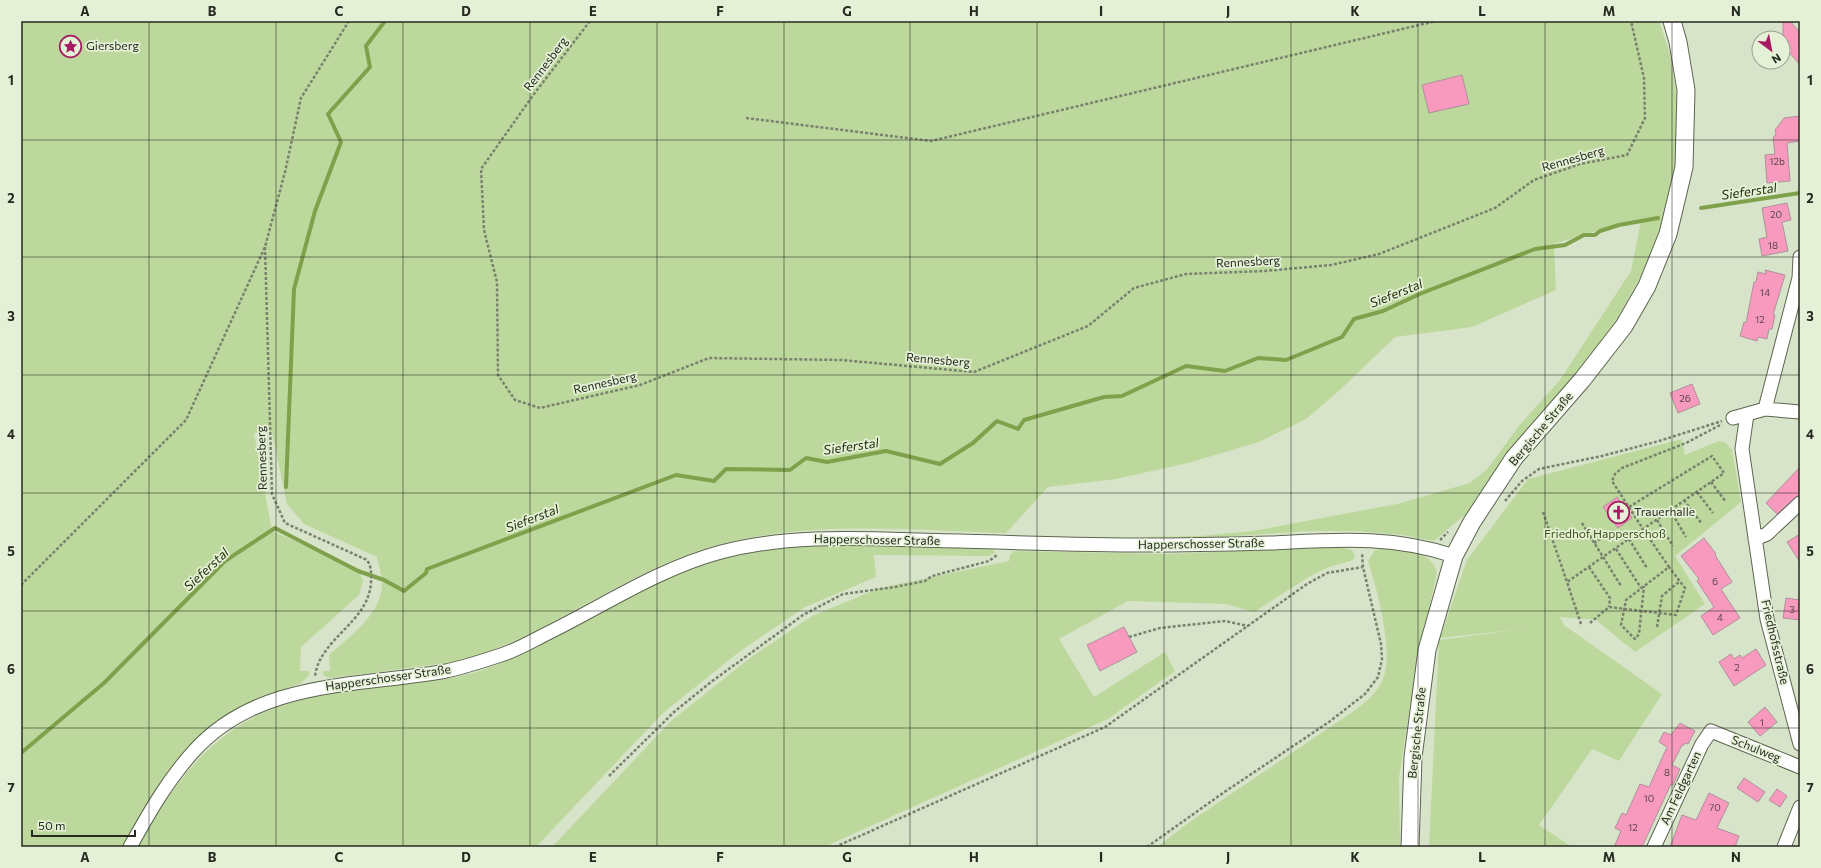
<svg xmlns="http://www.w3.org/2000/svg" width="1821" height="868" viewBox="0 0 1821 868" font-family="Commissioner,sans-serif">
	<rect width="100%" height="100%" fill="#d8e4c9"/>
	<path fill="#bdd89c" d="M21 21H1659L1670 54 1684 147 1663 220 1647 265 1614 324 1580 368 1516 443 1480 492 1467 513 1434 541 1403 535 1355 531H1309L1209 538 1136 537 1201 536 1253 531 1397 504 1470 483 1488 468 1518 427 1560 380 1631 271 1641 221 1606 228 1554 244 1556 290 1472 327 1395 337 1340 390 1306 419 1259 442 1188 463 1116 479 1048 487 1006 533C909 530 801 519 707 548 626 573 557 628 477 656 457 663 435 664 414 667 386 671 358 675 330 678L324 676 322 671H330L329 655C350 636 383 613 382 582 382 574 378 565 377 557L304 524 287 504 272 432 254 433 272 531 358 568 363 581 359 595 301 647 300 671H310L308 676 301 683 256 700 221 720 178 759 158 786 123 847H21Z
		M1682 439 1685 455 1719 441 1726 443 1732 450 1741 502 1675 556 1705 604 1635 652 1596 620 1560 617 1564 625 1662 694 1619 761 1592 749 1539 825 1569 845V847H1429L1439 640 1524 629 1440 638 1467 560 1528 479Z
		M828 545 984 548H992L995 553 988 556 874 555 876 577 805 607 739 652 663 713 536 847H138C165 798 197 749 247 721 316 682 395 692 469 674 483 671 497 664 510 659 568 634 619 597 678 573 725 553 777 548 828 545Z
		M1342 547 1352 550 1355 557 1353 560 1329 567 1312 575 1254 612 1226 604 1128 601 1059 639 1094 697 1165 652 1175 671 1108 719 824 847H552L671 721 750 658 812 616 880 588 1009 561 1010 555 1014 551 1167 554Z
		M1383 548C1403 551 1432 550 1437 573L1416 666 1399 778 1400 847H1157L1191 821 1357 709C1368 700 1380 690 1384 676 1393 648 1377 589 1368 561L1375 550Z"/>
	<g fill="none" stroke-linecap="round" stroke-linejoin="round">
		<path stroke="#7fa14c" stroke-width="4" d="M1701 208 1800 193
			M286 487 294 289 315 211 341 142 328 114 370 67 366 46 385 21
			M21 753 104 683 225 561 275 528 358 571 384 580 404 591 426 573 427 569 676 475 714 481 726 469 790 470 806 458 827 462 886 451 940 464 973 443 997 421 1018 429 1024 420 1104 397 1122 396 1186 366 1225 371 1258 358 1286 360 1342 337 1354 319 1383 311 1422 293 1535 249 1565 245 1584 235H1595L1600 231 1619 225 1658 218"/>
	</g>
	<path fill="#f89abe" stroke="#ae919b" d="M1783 21H1790L1800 33V65L1783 45Z
		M1462 75 1469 104 1429 113 1422 85Z
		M1800 116V141L1787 143 1790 181 1767 183 1765 155 1775 154 1773 138 1776 134 1775 130 1784 118Z
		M1787 203 1791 220 1782 222 1788 251 1762 256 1759 239 1767 237 1762 208Z
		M1765 270 1785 275 1773 315H1775L1772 329H1769L1767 339 1758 337 1757 341 1740 336 1744 322 1746 323 1754 282H1756L1758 272 1766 274Z
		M1692 384 1700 404 1678 413 1670 393Z
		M1800 467V494L1777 514 1766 503Z
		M1617 497 1632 518 1618 528 1603 507Z
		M1800 534V562L1787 542Z
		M1704 538 1716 554 1715 555 1732 582 1721 589 1740 618 1713 635 1701 616 1714 607 1697 581 1699 579 1681 556Z
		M1786 598 1800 600V620L1783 618Z
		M1124 627 1137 652 1100 671 1087 645Z
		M1756 649 1766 665 1734 686 1719 662 1731 654 1734 659 1740 655 1742 658Z
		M1765 707 1777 722 1760 736 1748 722Z
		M1680 723 1695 731 1688 744 1685 743 1683 746 1682 745 1672 765 1680 769 1673 785 1671 784 1642 847H1614L1621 831 1615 828 1622 813 1626 815 1640 784 1649 787 1667 747 1659 742 1664 732 1671 735Z
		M1744 778 1765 792 1758 802 1737 788Z
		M1777 789 1787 796 1780 807 1769 800Z
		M1709 793 1729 803 1717 828 1739 836 1735 847H1670L1682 815 1696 820Z"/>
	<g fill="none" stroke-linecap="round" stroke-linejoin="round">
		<defs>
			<path id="minor" d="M1765 409 1799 278 1800 257
				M1747 414 1742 449 1767 619 1800 744
				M1733 418 1765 409 1800 412
				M1755 539 1767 534 1800 503
				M130 847C149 813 167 781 193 752 258 679 359 687 446 671 464 667 483 661 501 655 517 650 532 641 546 634 605 605 658 569 721 552 786 535 853 538 920 540 996 542 1073 545 1149 545 1189 545 1230 544 1270 543 1336 540 1391 535 1454 556
				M1654 847 1702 744 1711 731 1800 767
				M1784 847 1800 807"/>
			<path id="major" d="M1410 847 1413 757 1427 650 1454 556 1472 522 1514 458 1582 380 1624 326 1647 286 1668 234 1684 167 1686 90 1678 42 1672 21"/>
		</defs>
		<use href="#minor" stroke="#5b654e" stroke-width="15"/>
		<use href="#major" stroke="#5b654e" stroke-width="19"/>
		<path stroke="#79816f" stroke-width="2.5" stroke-dasharray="3 2" stroke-linecap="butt" d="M590 21 534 94 481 169 484 230 497 282 498 375 515 400 540 408 640 385 709 358 841 360 974 372 1088 326 1134 288 1186 274 1265 271 1331 265 1379 254 1495 208 1534 180 1580 164 1627 155 1645 118 1644 78 1631 21
			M746 118 931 141 1436 21
			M265 247 272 494 285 523 367 560C372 568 371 573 371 583 368 623 320 638 315 676
			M1711 482 1726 502
			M1697 492 1713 513
			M1684 500 1702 524
			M1505 501 1522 481 1539 469 1602 456 1659 441 1722 421
			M1629 507 1712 456 1724 473 1643 529 1669 567 1626 600 1621 625 1635 639 1639 634 1644 586
			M1670 510 1686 537
			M1543 512 1567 582
			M1657 520 1673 546
			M1582 523 1621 586
			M1629 539 1647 568
			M1440 540 1448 532
			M1594 543 1614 530
			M1616 549 1641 588
			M1589 567 1610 598 1609 607
			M21 585 186 420 265 247 285 172 301 98 349 21
			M1590 623 1609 607 1676 615 1685 588 1669 567
			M1581 624 1567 582 1643 529 1612 481 1615 474 1622 468 1686 443 1722 424
			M1657 627 1662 596 1680 581
			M1129 637 1160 628 1225 621 1248 626
			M609 776 674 712 711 682 803 615 843 594 895 587 925 581 932 576 989 561 997 555
			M835 847 1105 727 1307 584 1327 573 1363 567
			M1147 847 1223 793 1329 722 1365 694 1378 677 1382 659 1381 644 1363 567 1362 553"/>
		<use href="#minor" stroke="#fff" stroke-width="13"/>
		<use href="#major" stroke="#fff" stroke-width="17"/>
	</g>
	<path fill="none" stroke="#262a20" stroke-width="1" stroke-opacity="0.55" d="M149 21V847M276 21V847M403 21V847M530 21V847M657 21V847M784 21V847M910 21V847M1037 21V847M1164 21V847M1291 21V847M1418 21V847M1545 21V847M1672 21V847M21 140H1800M21 257H1800M21 375H1800M21 493H1800M21 611H1800M21 728H1800"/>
	<defs>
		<symbol id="sight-ring" viewBox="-11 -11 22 22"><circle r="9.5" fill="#e5f1d6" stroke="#a61b62" stroke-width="1.5"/><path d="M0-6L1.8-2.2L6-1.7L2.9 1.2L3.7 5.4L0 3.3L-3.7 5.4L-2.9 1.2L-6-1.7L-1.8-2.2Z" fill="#a61b62"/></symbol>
		<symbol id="church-ring" viewBox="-11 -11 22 22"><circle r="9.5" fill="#e5f1d6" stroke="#a61b62" stroke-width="1.5"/><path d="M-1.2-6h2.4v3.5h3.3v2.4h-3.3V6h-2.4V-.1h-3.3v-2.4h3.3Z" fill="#a61b62"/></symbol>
	</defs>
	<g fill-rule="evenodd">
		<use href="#sight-ring" x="58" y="34" width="25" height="25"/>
		<use href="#church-ring" x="1606" y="500" width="25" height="25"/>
	</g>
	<g text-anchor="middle" stroke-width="3.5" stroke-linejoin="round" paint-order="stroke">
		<g font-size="10" fill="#5a4648">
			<text x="1777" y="165">12b</text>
			<text x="1776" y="218">20</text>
			<text x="1773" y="249">18</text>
			<text x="1765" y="296">14</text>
			<text x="1760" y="323">12</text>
			<text x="1685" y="402">26</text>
			<text x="1715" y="585">6</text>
			<text x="1792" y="613">3</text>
			<text x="1720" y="621">4</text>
			<text x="1737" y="671">2</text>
			<text x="1762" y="726">1</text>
			<text x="1667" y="776">8</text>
			<text x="1649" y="802">10</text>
			<text x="1715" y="811">70</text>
			<text x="1633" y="831">12</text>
		</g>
		<g font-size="12" fill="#262a20" stroke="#e5f1d6" text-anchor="start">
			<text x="86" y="50">Giersberg</text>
			<text x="1634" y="516">Trauerhalle</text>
		</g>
		<g font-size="12" fill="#262a20" stroke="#e5f1d6">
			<text transform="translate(546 64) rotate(-53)" y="4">Rennesberg</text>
			<text transform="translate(1573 159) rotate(-16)" y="4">Rennesberg</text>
			<text transform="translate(1248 262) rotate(-3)" y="4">Rennesberg</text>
			<text transform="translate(938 360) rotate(5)" y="4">Rennesberg</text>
			<text transform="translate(605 383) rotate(-13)" y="4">Rennesberg</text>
			<text transform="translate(1541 429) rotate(-50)" y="4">Bergische Straße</text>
			<text transform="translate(262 458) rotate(-92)" y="4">Rennesberg</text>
			<text transform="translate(877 540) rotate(1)" y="4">Happerschosser Straße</text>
			<text transform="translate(1201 544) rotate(-1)" y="4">Happerschosser Straße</text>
			<text transform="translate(1775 642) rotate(77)" y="4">Friedhofsstraße</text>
			<text transform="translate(388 678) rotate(-8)" y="4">Happerschosser Straße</text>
			<text transform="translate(1417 733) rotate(-84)" y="4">Bergische Straße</text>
			<text transform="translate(1756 749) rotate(22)" y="4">Schulweg</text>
			<text transform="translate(1681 788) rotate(-65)" y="4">Am Feldgarten</text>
		</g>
		<g font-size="12" fill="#3a5013" stroke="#e5f1d6">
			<text x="1605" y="538">Friedhof Happerschoß</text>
		</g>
		<g font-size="13" font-style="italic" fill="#23310d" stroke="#e5f1d6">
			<text transform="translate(1749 191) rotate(-8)" y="5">Sieferstal</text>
			<text transform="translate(1396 293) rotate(-22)" y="5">Sieferstal</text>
			<text transform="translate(851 446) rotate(-8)" y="5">Sieferstal</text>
			<text transform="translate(532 518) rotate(-21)" y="5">Sieferstal</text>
			<text transform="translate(206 569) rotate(-43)" y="5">Sieferstal</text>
		</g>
	</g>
	<rect width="1821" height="868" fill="none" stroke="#e5f1d6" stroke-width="44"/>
	<g transform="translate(1771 50) rotate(148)"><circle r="19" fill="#e5f1d6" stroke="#99a18d"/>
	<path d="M0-3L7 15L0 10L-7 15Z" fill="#a61b62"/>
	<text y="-6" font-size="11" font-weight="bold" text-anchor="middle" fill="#262a20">N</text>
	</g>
	<path d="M32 830v6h103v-6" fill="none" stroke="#262a20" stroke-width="2"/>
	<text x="38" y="830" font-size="12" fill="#262a20" stroke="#e5f1d6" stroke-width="3" paint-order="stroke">50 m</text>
	<rect x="22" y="22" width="1777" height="824" fill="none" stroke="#262a20" stroke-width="1.5"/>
	<g font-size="13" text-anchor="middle" font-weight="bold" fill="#262a20">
		<text x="85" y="16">A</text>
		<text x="212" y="16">B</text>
		<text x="339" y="16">C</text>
		<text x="466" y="16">D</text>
		<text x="593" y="16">E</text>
		<text x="720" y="16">F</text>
		<text x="847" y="16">G</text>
		<text x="974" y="16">H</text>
		<text x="1101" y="16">I</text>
		<text x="1228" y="16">J</text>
		<text x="1355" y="16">K</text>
		<text x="1482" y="16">L</text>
		<text x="1609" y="16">M</text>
		<text x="1736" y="16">N</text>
		<text x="11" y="85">1</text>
		<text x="1810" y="85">1</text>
		<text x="11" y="203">2</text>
		<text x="1810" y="203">2</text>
		<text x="11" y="321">3</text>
		<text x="1810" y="321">3</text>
		<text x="11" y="439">4</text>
		<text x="1810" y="439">4</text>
		<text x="11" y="556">5</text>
		<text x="1810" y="556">5</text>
		<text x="11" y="674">6</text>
		<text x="1810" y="674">6</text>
		<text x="11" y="792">7</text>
		<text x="1810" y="792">7</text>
		<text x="85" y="862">A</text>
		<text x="212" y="862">B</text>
		<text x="339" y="862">C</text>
		<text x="466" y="862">D</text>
		<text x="593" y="862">E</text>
		<text x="720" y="862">F</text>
		<text x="847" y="862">G</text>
		<text x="974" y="862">H</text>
		<text x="1101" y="862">I</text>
		<text x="1228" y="862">J</text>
		<text x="1355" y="862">K</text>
		<text x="1482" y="862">L</text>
		<text x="1609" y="862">M</text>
		<text x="1736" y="862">N</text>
	</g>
</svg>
